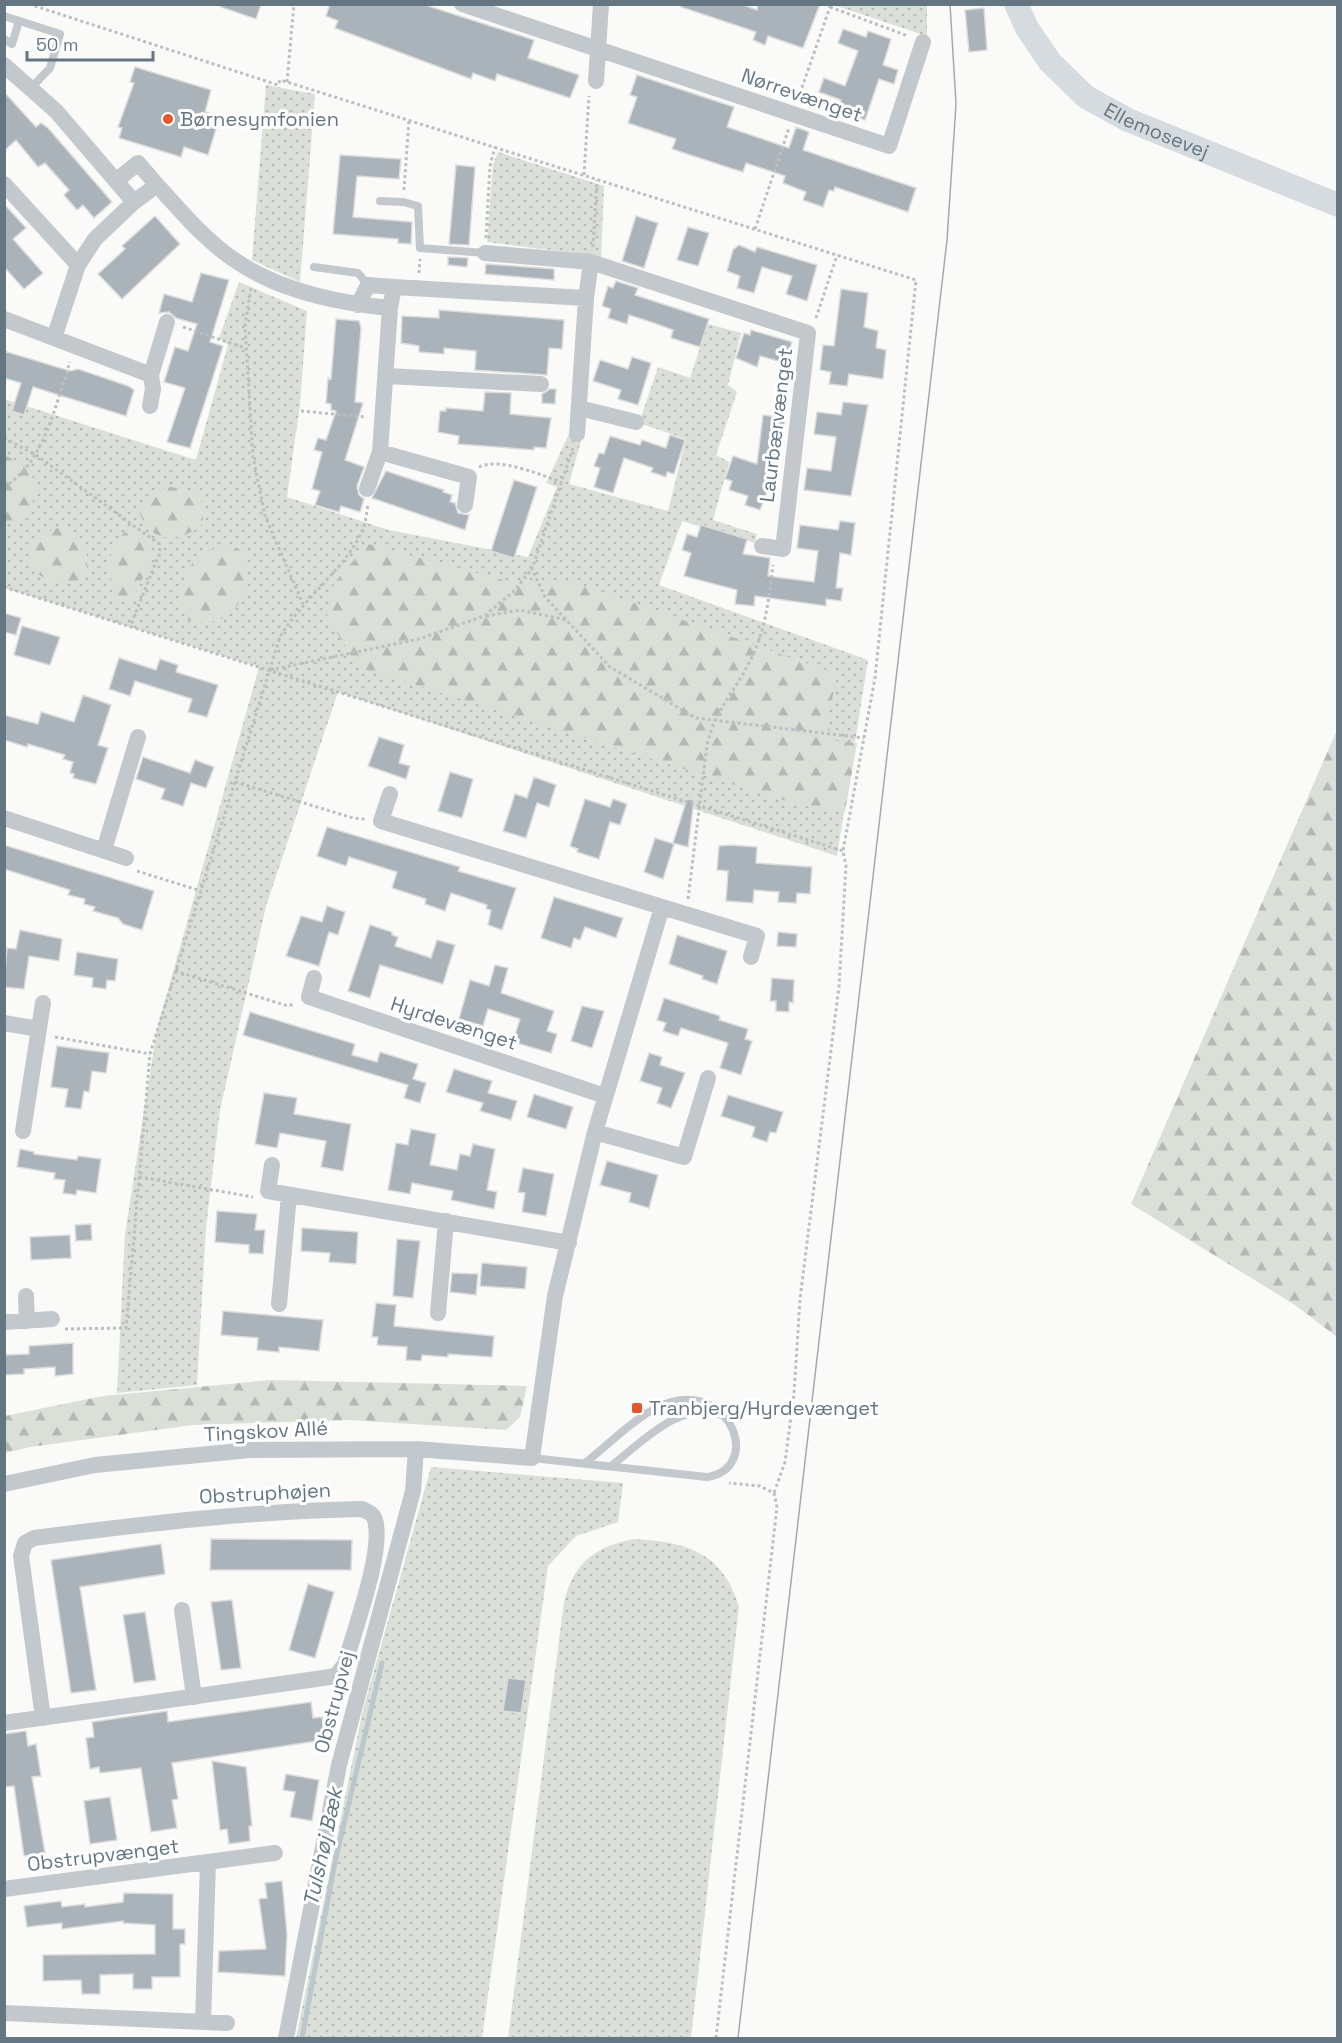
<svg xmlns="http://www.w3.org/2000/svg" width="1342" height="2043" viewBox="0 0 1342 2043" font-family="'Space Grotesk',sans-serif">
	<defs>
		<pattern id="grass-dots" width="8" height="8" patternUnits="userSpaceOnUse" patternTransform="scale(1.5)"><rect width="8" height="8" fill="#dadfd7"/><path d="M2 2h.1M6 6h.1" fill="none" stroke="#b4b9b4" stroke-width="1.8" stroke-linecap="round"/></pattern>
		<pattern id="forest-firs" width="22" height="20" patternUnits="userSpaceOnUse" patternTransform="scale(1.5)"><rect width="22" height="20" fill="#dadfd7"/><path d="M5 1l3.5 6h-7zM16 11l3.5 6h-7z" fill="#b4b9b4"/></pattern>
	</defs>
	<rect width="100%" height="100%" fill="#fafaf8"/>
	<path fill="url(#grass-dots)" d="M834 5H927V36Z
		M266 85 315 94 300 282 252 260Z
		M498 152 604 186 601 260 574 253 487 242 493 165Z
		M239 282 307 311 300 404 287 497 389 530 528 557 557 487 546 483 570 432 582 437 569 484 668 511 686 439 639 423 658 367 690 378 708 324 741 333 728 385 737 392 716 455 729 462 713 520 757 534 755 543 682 521 659 585 868 660 837 856 338 692 266 906 220 1110 206 1227 197 1385 117 1393 125 1234 157 1029 259 667 5 588 4 399 196 460 228 345 219 338Z
		M431 1467 623 1483 618 1522 576 1536 548 1566 482 2038H296L362 1714Z
		M634 1539C687 1542 722 1552 739 1606L691 2038H508L564 1602C574 1562 595 1547 634 1539Z"/>
	<path fill="url(#forest-firs)" d="M5 456C48 470 43 510 5 526Z
		M170 487C198 491 209 496 201 527 177 541 153 545 140 514 145 497 154 491 170 487Z
		M58 528 73 531 87 548V570L81 579C62 587 47 582 31 569 28 545 36 535 58 528Z
		M135 528 147 538 155 555 129 604 114 598C108 573 104 537 135 528Z
		M368 544 507 581H570L838 674 826 723 837 741 857 743 845 812 799 805 358 667 327 616 334 583Z
		M224 547 238 549 245 554C252 576 245 606 223 618 212 624 201 622 189 620 174 595 183 573 201 552Z
		M1337 730V1337L1295 1305 1131 1204Z
		M271 1380 527 1386 520 1417 506 1430 350 1420 193 1425 30 1447 5 1453V1416L103 1396Z"/>
	<g fill="none" stroke-linecap="round" stroke-linejoin="round">
		<path stroke="#bbc7cb" stroke-width="5" d="M302 2038 335 1862 382 1663"/>
	</g>
	<path fill="#aab3b9" stroke="#dcdcda" stroke-width="1.5" d="M221 4H261L256 19 221 7Z
		M330 4H422L534 40 528 58 579 75 570 98 497 74 495 81 473 73 471 79 335 28 338 21 326 16Z
		M681 4H741L757 10 758 4H820L803 48 768 36 765 45 753 40 756 32 681 7Z
		M984 8 987 50 969 52 965 10Z
		M843 29 866 37 868 31 891 39 883 65 898 70 894 84 879 79 865 120 837 110 841 100 819 92 824 78 845 86 858 51 838 43Z
		M135 67 211 90 205 112 220 116 208 155 184 147 181 157 119 138 122 128 118 127 134 83 130 82Z
		M637 75 734 107 727 127 789 148 796 127 809 132 803 150 916 188 908 212 835 187 834 191 829 190 823 207 803 200 806 192 783 183 785 176 746 163 743 172 733 169 672 149 676 139 628 123 637 97 630 95Z
		M4 92 36 127 41 123 48 128 112 202 94 218 83 205 77 210 64 195 69 190 45 163 38 167 16 140 4 151Z
		M340 155 401 159 399 179 357 176 353 217 412 222 411 244 398 243V239L333 234Z
		M456 165 475 167 469 245 449 244Z
		M4 204 26 228 13 239 43 273 24 289 4 267Z
		M155 216 180 244 122 299 98 274 125 249 122 246Z
		M636 216 658 223 644 268 622 261Z
		M688 227 709 233 698 266 677 260Z
		M739 245 755 252 757 247 817 265 807 301 786 294 792 276 762 267 754 293 737 288 740 276 727 271 733 250Z
		M448 257 468 258 467 267 448 265Z
		M486 264 554 269V280L485 274Z
		M201 273 229 280 210 342 223 346 190 448 167 442 185 388 164 382 175 347 188 351 197 324 176 318 169 312 159 313 164 294 192 302Z
		M616 281 638 288 635 295 709 319 700 347 671 338 673 330 654 323 629 315 627 324 608 318 611 309 602 306 608 286 613 288Z
		M841 289 868 293 864 327 878 331 876 348 886 350 883 379 849 374 847 386 829 384 831 372 820 370 823 345 834 346Z
		M439 310 564 320 562 349 549 348 547 375 475 370 476 351 444 348V354L419 352V346L401 343 402 316 439 318Z
		M336 319 359 321 361 328 355 402 363 403 345 460 364 467 357 486 359 495 364 499 360 512 341 506 339 512 315 505 320 491 312 489 322 452 314 450 318 438 326 440 336 411 331 410V404L326 403 328 378 331 379Z
		M751 330 792 342 785 363 760 356 757 367 736 358 744 333 750 335Z
		M4 351 70 371 78 369 128 386 134 390 126 416 33 387 24 415 12 411 21 383 4 378Z
		M632 357 651 363 638 405 618 399 621 390 593 381 600 360 628 369Z
		M550 389H556L555 404 542 403V394Z
		M485 392 511 393 510 414 551 418 546 448 534 447V450L458 444 459 436 438 432 440 411H446V408L483 411Z
		M843 402 868 405 851 496 804 490 807 468 831 471 836 437 814 434 817 412 841 415Z
		M763 415 785 418 779 460 760 510 745 505 748 496 729 490 732 481 725 479 733 456 757 464Z
		M670 435 685 440 674 474 667 472 666 477 651 472 653 468 624 458 613 493 594 487 600 468 594 466 599 453 604 454 610 436 640 445 642 440 666 448Z
		M386 471 444 490 443 492 452 495 450 502 455 503 458 513 469 515 465 530 372 498Z
		M514 480 537 487 514 558 491 551Z
		M840 521 855 523 851 555 840 553 836 588H843L841 601 826 599V606L755 596 754 606 735 604 737 590 684 576 691 553 682 550 687 534 697 537 701 525 747 539 743 554 770 558 768 576 814 582 818 551 797 548 800 525 838 530Z
		M4 613 21 618 16 635 4 632Z
		M22 626 60 637 50 665 14 655Z
		M119 658 156 670 160 659 178 665 176 672 218 685 207 717 188 712 192 699 135 681 130 696 109 689Z
		M83 695 111 705 98 745 108 748 96 784 73 778 74 774 70 773 73 762 63 759 65 755 28 744 27 747 4 740V715L38 724 41 712 74 722Z
		M379 737 404 745 399 763 410 766 406 779 368 766Z
		M143 757 190 773 195 760 214 767 206 788 191 783 183 806 161 799 165 789 136 779Z
		M450 772 473 779 462 818 438 811Z
		M534 777 556 785 549 807 537 803 526 838 503 831 515 794 527 798Z
		M585 799 610 807 613 799 627 804 620 825 610 822 599 859 577 852 578 849 570 846Z
		M687 799 694 800 688 847 673 843Z
		M327 827 460 867 458 871 516 888 502 930 488 925 491 910 486 909 487 905 451 893 445 911 425 904 426 899 392 888 397 872 349 857 346 866 317 856Z
		M655 838 674 844 663 879 644 872Z
		M4 845 154 891 142 930 123 924 118 918 93 911 95 907 84 904 85 899 68 895 70 890 4 869Z
		M730 845 757 847 756 863 812 867 810 894 797 893 796 903 778 902 779 892 754 890 753 903 726 901 728 871 717 870 719 846Z
		M554 897 623 918 616 938 585 927 580 940 574 938 571 948 541 938Z
		M327 906 345 912 338 935 329 932 319 966 286 956 301 916 322 922Z
		M370 925 392 932V935L398 937 395 946 431 958 437 940 455 945 443 984 380 965 370 998 348 991Z
		M20 930 62 939 59 961 29 956 24 989 4 987 7 948 16 949Z
		M778 932 797 934 796 947 777 946Z
		M677 935 727 951 717 984 702 979 703 976 669 964Z
		M77 952 118 959 115 981 107 980 106 989 92 987 93 978 74 975Z
		M495 965 508 968 501 993 554 1011 547 1031 557 1034 551 1053 513 1042 520 1019 488 1009 483 1026 459 1019 470 980 489 986Z
		M772 978 794 980 793 1003 789 1002V1012L776 1011V1001H770Z
		M664 998 720 1016 719 1020 748 1029 745 1039 752 1041 741 1075 720 1068 728 1043 681 1028 678 1036 663 1031 666 1023 657 1020Z
		M582 1006 604 1011 592 1048 571 1041Z
		M250 1012 355 1044 352 1055 377 1062 380 1052 418 1064 413 1079 426 1083 420 1103 404 1098 408 1085 243 1035Z
		M57 1046 109 1053 106 1073 92 1071 89 1092 84 1091 81 1109 65 1107 68 1089 51 1087Z
		M649 1053 662 1057 660 1065 685 1073 671 1108 657 1103 662 1088 640 1081Z
		M454 1069 492 1081 488 1093 517 1101 511 1120 480 1111 483 1103 446 1092Z
		M264 1093 297 1098 294 1114 351 1124 343 1171 321 1167 326 1141 280 1133 277 1148 255 1144Z
		M534 1094 573 1107 566 1129 527 1117Z
		M728 1095 783 1112 776 1133 770 1132 767 1142 752 1137 755 1127 721 1116Z
		M411 1129 436 1134 430 1165 457 1170 460 1154 470 1156 473 1144 495 1149 487 1190 497 1192 494 1209 451 1200 453 1191 412 1183 410 1194 388 1190 396 1143 408 1145Z
		M20 1149 34 1152V1154L77 1160 78 1156 101 1159 96 1193 77 1190 76 1195 63 1193 65 1180 54 1179 55 1173 17 1167Z
		M607 1161 658 1175 649 1208 629 1202 631 1193 600 1185Z
		M523 1168 554 1174 546 1216 522 1212 525 1193 518 1192Z
		M217 1211 257 1214 255 1230H265L263 1254 249 1253V1245L215 1242Z
		M91 1224 92 1240 76 1241 75 1225Z
		M302 1228 358 1232 356 1264 329 1262 330 1253 301 1251Z
		M70 1235 71 1258 31 1260 30 1237Z
		M397 1239 420 1241 413 1298 393 1296Z
		M482 1263 527 1267 525 1289 480 1286Z
		M452 1273 478 1274 476 1295 450 1292Z
		M376 1303 396 1305 394 1326 494 1336 492 1357 448 1354V1357L422 1355 421 1361 406 1360 407 1347 377 1345 378 1337H372Z
		M223 1311 323 1320 319 1351 279 1347V1352L257 1350 258 1338 221 1335Z
		M73 1343V1374L55 1376V1367L24 1369V1374L4 1375V1355L29 1354V1346Z
		M211 1539 352 1540 351 1570H210Z
		M161 1544 165 1574 80 1587 96 1690 71 1693 51 1560Z
		M308 1584 334 1592 315 1658 289 1650Z
		M232 1600 241 1668 221 1670 211 1602Z
		M145 1612 156 1680 134 1683 123 1615Z
		M508 1678 526 1680 521 1713 503 1711Z
		M311 1702 313 1718 322 1717 324 1734 316 1735 317 1741 172 1763 178 1799 172 1800 177 1828 151 1832 141 1768 100 1773 99 1767 90 1769 86 1738 94 1737 92 1722 167 1711 168 1722Z
		M26 1731 28 1746 36 1744 41 1776 32 1777 45 1853 24 1856 14 1786 4 1787V1734Z
		M212 1761 246 1767 252 1826H249L250 1841 229 1844 227 1829 220 1830Z
		M286 1774 319 1780 312 1821 290 1817 295 1792 283 1790Z
		M110 1797 117 1840 90 1844 84 1801Z
		M282 1881 287 1934 285 1976 218 1972 219 1951 266 1949 259 1899 267 1898 265 1883Z
		M124 1893 173 1894V1929H185V1944H180V1977H152V1989H133V1974L100 1975V1994H82L81 1980 43 1981V1955L155 1954V1925L123 1923V1921L62 1929V1923L27 1927 24 1906 61 1901 62 1907 85 1904V1907L123 1902Z"/>
	<g fill="none" stroke-linecap="round" stroke-linejoin="round">
		<path stroke="#bbbfc2" stroke-width="3" stroke-dasharray="3 3" stroke-linecap="butt" d="M29 4 278 85 280 80 287 82 916 280 875 678 843 851 846 866 839 986 800 1299 794 1394 785 1462 774 1493
			M830 7 908 36
			M287 82 294 4
			M798 99 831 4
			M584 175 589 96
			M404 190 409 120
			M755 229 789 128
			M486 238 490 166 495 147
			M593 247 597 180
			M419 273 420 259
			M251 288 245 326 253 457 265 516 303 604
			M816 318 837 255
			M183 327 245 348
			M301 411 367 417
			M4 438 36 455 159 544 160 552 130 627
			M573 448 532 569 545 597 610 667 696 718 864 738
			M479 467C499 457 541 475 561 482
			M4 487C45 462 55 405 70 362
			M4 587 843 851
			M486 616 520 610 567 620
			M270 670 419 639 484 616 513 592 532 569
			M235 782 353 818 365 819
			M137 871 201 891
			M688 899 707 745C716 707 735 692 751 659 766 629 769 597 773 565
			M175 971 288 1006 294 1004
			M55 1037 150 1054
			M139 1177 253 1197
			M65 1329 126 1328 150 1054 164 1009 280 637C302 599 351 564 364 526 366 519 367 511 368 504
			M716 2038 777 1507 774 1493 760 1486 729 1483"/>
		<path stroke="#c3c8cc" stroke-width="8" d="M4 16 60 34 50 68 31 88
			M4 39 12 44 19 21
			M380 201 403 202 418 206 420 248 485 253
			M314 267 358 273 368 285
			M532 1458 707 1477C761 1469 734 1385 671 1402 643 1409 608 1445 585 1463
			M611 1466C641 1443 681 1399 722 1415"/>
		<path stroke="#c3c8cc" stroke-width="16" d="M462 4 889 146 923 42
			M4 65 56 111 134 202 157 185 138 163 117 180
			M596 81 601 4
			M4 184 78 265 95 239 134 202
			M157 185C181 211 204 239 233 259 277 290 337 303 390 308L394 287 586 298
			M485 253 591 262
			M358 305 368 285 394 287
			M4 319 54 338 78 265
			M54 338 151 375 153 389 150 406
			M151 375 167 322
			M387 376 541 384
			M579 408 636 422
			M577 434 586 298 591 262 808 333 783 549 762 546
			M380 452 469 477 465 505
			M367 489 380 452 390 308
			M390 794 381 821 757 936 751 957
			M4 818 126 858
			M104 850 138 737
			M314 978 309 997 605 1096
			M4 1023 39 1029
			M23 1131 43 1003
			M595 1132 684 1157 708 1078
			M272 1165 268 1191 569 1243
			M26 1296 27 1321
			M279 1304 289 1195
			M438 1313 446 1221
			M4 1322 52 1319
			M4 1484 95 1465 250 1450 416 1449 532 1458 555 1296 595 1132 662 907
			M182 1610 194 1697
			M4 1723C113 1708 221 1693 330 1677L337 1675 345 1664C354 1630 384 1552 375 1520 373 1513 368 1512 362 1509 251 1511 143 1524 34 1538L25 1543 21 1556 43 1718
			M4 1889 275 1853
			M4 2013 227 2023
			M203 2022 208 1862
			M286 2038 339 1765 413 1491 416 1449"/>
		<path stroke="#d6dbdf" stroke-width="24" id="s1" d="M1016 4 1027 28 1050 62 1086 97 1128 120 1338 205"/>
		<path stroke="#a2aab0" stroke-width="1.5" d="M738 2038 947 240 956 104 950 4"/>
	</g>
	<g fill="#e4572e" stroke="#fff" stroke-width="2">
		<circle cx="168" cy="119" r="6"/>
		<rect x="631" y="1402" width="12" height="12" rx="3"/>
	</g>
	<g text-anchor="middle" stroke-width="6" stroke-linejoin="round" paint-order="stroke">
		<g font-size="20" fill="#657683" stroke="#fff">
			<text transform="translate(802 95) rotate(19)" y="7">Nørrevænget</text>
			<text dy="7" stroke="none"><textPath href="#s1" startOffset="196">Ellemosevej</textPath></text>
			<text transform="translate(776 425) rotate(-83)" y="7">Laurbærvænget</text>
			<text transform="translate(454 1023) rotate(18)" y="7">Hyrdevænget</text>
			<text transform="translate(266 1431) rotate(-3)" y="7">Tingskov Allé</text>
			<text transform="translate(265 1493) rotate(-3)" y="7">Obstruphøjen</text>
			<text transform="translate(334 1702) rotate(-75)" y="7">Obstrupvej</text>
			<text transform="translate(103 1855) rotate(-7)" y="7">Obstrupvænget</text>
		</g>
		<g font-size="20" fill="#657683" stroke="#fff" text-anchor="start">
			<text x="180" y="126">Børnesymfonien</text>
			<text x="649" y="1415">Tranbjerg/Hyrdevænget</text>
		</g>
		<g font-size="21" font-style="italic" fill="#60757c" stroke="#fff">
			<text transform="translate(323 1847) rotate(-78)" y="7">Tulshøj Bæk</text>
		</g>
	</g>
	<rect width="1342" height="2043" fill="none" stroke="#657683" stroke-width="12"/>
	<path d="M27 51v9h126v-9" fill="none" stroke="#657683" stroke-width="3"/>
	<text x="36" y="51" font-size="18" fill="#657683" stroke="#ffffff" stroke-width="4.5" paint-order="stroke">50 m</text>
</svg>
